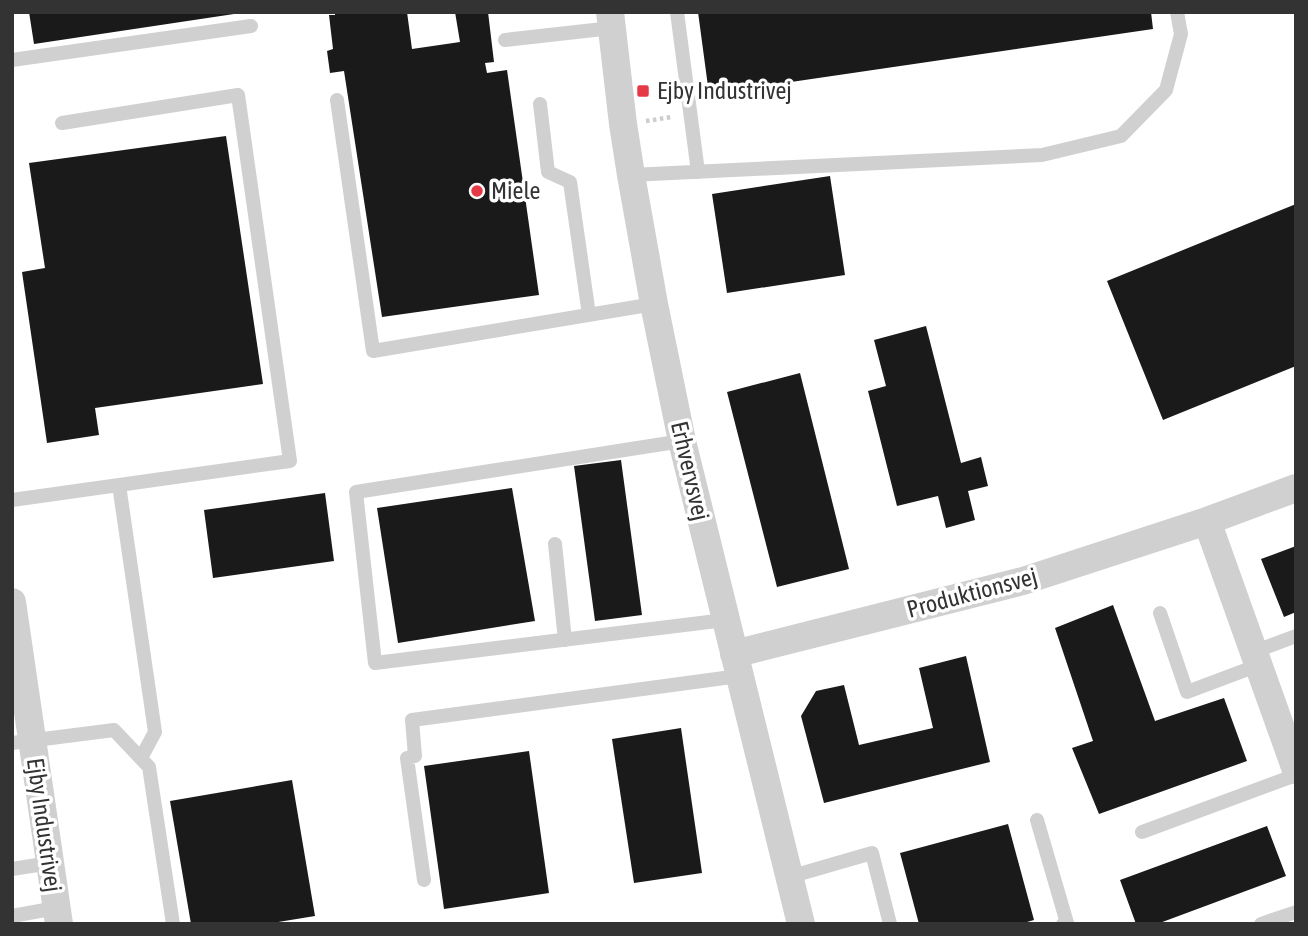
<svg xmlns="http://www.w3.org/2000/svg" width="1308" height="936" viewBox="0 0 1308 936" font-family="'Asap Condensed',sans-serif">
	<rect width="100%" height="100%" fill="#fff"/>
	<path fill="#1a1a1a" d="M29 12H234V14L34 44Z
		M335 12H407L412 49 460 42 455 12H488L494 62 485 63 487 73 507 70 539 295 382 317 344 71 330 73 327 51 333 49 329 15H335Z
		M698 12H1151L1153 29 709 94Z
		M226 136 263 384 95 408 99 435 47 443 22 272 45 268 29 163Z
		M830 176 845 275 727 293 712 194Z
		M1296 204V366L1163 420 1107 281Z
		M926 326 961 463 981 457 988 486 968 491 975 520 946 528 938 496 897 506 868 391 886 386 874 340Z
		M800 373 849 569 777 587 727 392Z
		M621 460 642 615 595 621 574 466Z
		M512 488 535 621 398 643 377 508Z
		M325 493 334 561 213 578 204 510Z
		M1296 546V612L1284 617 1261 559Z
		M1113 605 1155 721 1224 698 1247 761 1099 814 1072 748 1093 741 1055 628Z
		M966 656 990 762 824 803 801 716 816 691 844 685 859 745 933 728 919 668Z
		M681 728 702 873 634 883 612 739Z
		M529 751 549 893 444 909 424 766Z
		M292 780 315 916 266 924H191L170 801Z
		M1008 824 1034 920 1020 924H919L900 853Z
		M1267 826 1286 876 1157 924H1136L1120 880Z"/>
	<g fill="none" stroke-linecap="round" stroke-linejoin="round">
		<path stroke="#cdcdcd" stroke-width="4.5" stroke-dasharray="3.5 3.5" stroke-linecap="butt" d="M646 121 672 117"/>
		<path stroke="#d0d0d0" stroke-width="14" d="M677 12 698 172
			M505 40 612 28
			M12 60 251 26
			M337 100 373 351 654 304
			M540 104 548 172 570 182 589 315
			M631 175 1042 155 1121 136 1166 90 1181 34 1177 12
			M682 441 356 492 375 663 725 620
			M119 485 155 732 141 758
			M12 500 290 461 238 95 62 123
			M555 544 565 640
			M1160 613 1187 692 1259 665
			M1253 652 1296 636
			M12 743 114 730 149 767 173 924
			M1037 820 1067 923 1063 924
			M1142 832 1296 775
			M12 869 50 863
			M789 877 872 853 890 924
			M424 880 407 758 415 756 412 720 739 676
			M12 916 56 908
			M1261 924 1296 912"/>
		<path stroke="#d0d0d0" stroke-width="28" d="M610 12 623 124 631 175 654 304 682 441 801 924
			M1207 521 1296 770
			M12 602 59 924
			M734 654 1023 581 1207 521 1296 488"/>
	</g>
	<g fill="#e63946" stroke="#fff" stroke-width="2.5">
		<rect x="636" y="84" width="14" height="14" rx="3.5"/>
		<circle cx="477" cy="191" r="7"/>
	</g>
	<g text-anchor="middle" stroke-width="7" stroke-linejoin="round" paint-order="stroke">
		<g font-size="24" fill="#333" stroke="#fff" text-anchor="start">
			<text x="657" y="99">Ejby Industrivej</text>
			<text x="491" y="199">Miele</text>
		</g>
		<g font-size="24" fill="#333" stroke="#fff">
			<text transform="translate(690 471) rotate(77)" y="8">Erhvervsvej</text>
			<text transform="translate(972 593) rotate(-15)" y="8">Produktionsvej</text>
			<text transform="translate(44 825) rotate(82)" y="8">Ejby Industrivej</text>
		</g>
	</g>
	<rect width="1308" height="936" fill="none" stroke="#333333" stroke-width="28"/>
</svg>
